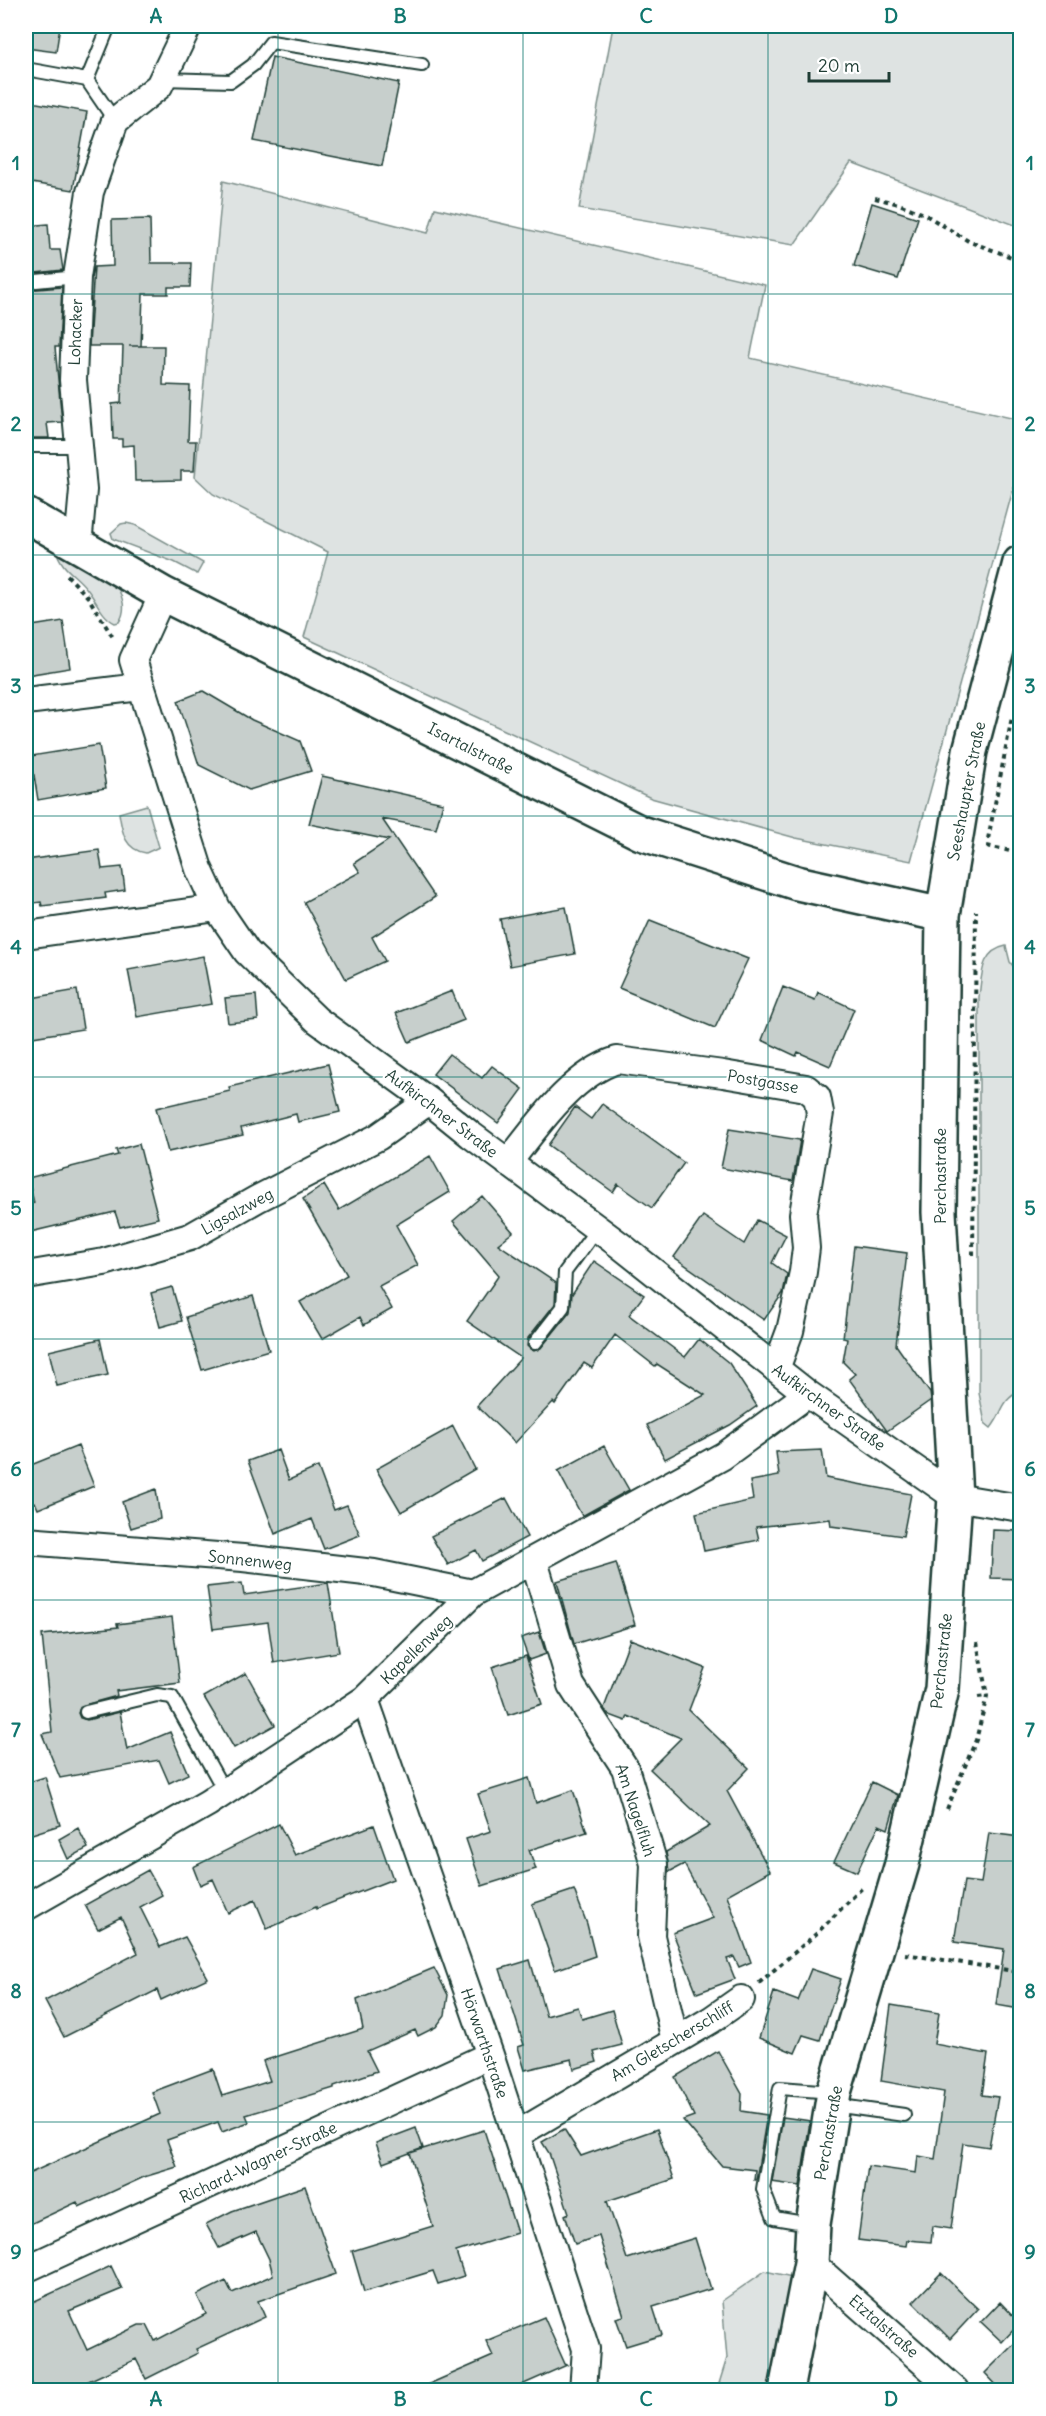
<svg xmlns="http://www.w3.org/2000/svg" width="1046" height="2416" viewBox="0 0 1046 2416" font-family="Delius,sans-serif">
	<rect width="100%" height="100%" fill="#fff"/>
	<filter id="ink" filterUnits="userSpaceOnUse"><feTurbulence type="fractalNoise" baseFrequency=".0167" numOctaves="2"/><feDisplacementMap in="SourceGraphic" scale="12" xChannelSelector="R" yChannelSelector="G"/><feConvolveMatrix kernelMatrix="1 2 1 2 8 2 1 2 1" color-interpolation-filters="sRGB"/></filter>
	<g filter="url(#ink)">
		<path fill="#dee3e2" stroke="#7e908b" stroke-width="1.5" d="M613 26H1020V227L851 163 794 245 579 209Z
			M223 181 428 233 435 208 765 285 750 358 1020 420V464L911 861 796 838 651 798 304 637 328 552 213 494 195 477Z
			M126 523 135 525 203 563 197 574 174 562 113 539 111 533 121 524Z
			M55 548 117 586C123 598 127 610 119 622L115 623C102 617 96 600 87 589 74 572 63 572 55 548Z
			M147 805 159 847 146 853C124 850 122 831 119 813Z
			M1006 946 1010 962 1020 975V1265L1017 1269 1019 1312 1015 1330 1016 1345 1020 1348V1391C1000 1401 1004 1412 991 1428L985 1423 979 1393V997C982 976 980 951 1006 946Z
			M765 2271 797 2278 776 2390H717L727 2358 722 2301Z"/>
		<path fill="#c7cfcc" stroke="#1f3d34" stroke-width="1.5" d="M26 26H60L56 52 26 48Z
			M272 57 399 83 382 166 254 141Z
			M26 101 87 112 73 190 26 182Z
			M872 203 918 218 898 279 854 266Z
			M150 219 151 263H191L190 287H168V294H143L141 346H129H164L163 385 190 386 188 441H196L194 471H181V480L135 481 134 445 122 446V439H113L112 404 121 403 123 346H89L94 267 113 266 112 220Z
			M48 224 50 250H60L63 270 26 274V226Z
			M62 287 59 347H55L62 422 47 423 49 438H26V290Z
			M63 621 70 668 26 675V627Z
			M203 691 252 720 300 741 311 771 249 790 199 765 178 701Z
			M99 745 106 788 38 800 31 756Z
			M322 776 443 803 436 829 382 819 435 897 372 937 385 961 346 979 304 902 360 872 354 863 389 840 309 824Z
			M99 850 102 869 122 867 125 890 105 893 106 898 42 906 41 902 26 904V860Z
			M566 907 575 954 510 966 500 919Z
			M650 920 748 959 715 1028 619 988Z
			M203 956 212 1004 137 1017 128 970Z
			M783 987 815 1000 818 992 854 1009 830 1066 798 1052 796 1056 762 1040Z
			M77 990 83 1029 26 1038V999Z
			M452 991 464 1020 409 1042 396 1013Z
			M256 995 258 1020 228 1023 225 998Z
			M449 1054 482 1078 492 1066 523 1089 498 1123 433 1074Z
			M328 1064 340 1112 298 1122 296 1114 241 1128 243 1135 168 1152 156 1108 230 1091 229 1087Z
			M602 1104 684 1163 652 1208 618 1184 613 1192 548 1145 575 1107 591 1119Z
			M729 1129 800 1140 793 1181 721 1168Z
			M139 1144 158 1218 120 1227 115 1212 26 1233V1206L34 1203 28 1178 118 1155 116 1150Z
			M430 1156 450 1192 396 1225 418 1265 379 1286 392 1309 364 1325 360 1317 322 1339 300 1302 347 1275 303 1199 324 1185 339 1210Z
			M482 1196 513 1232 498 1244 556 1283 555 1304 528 1338 527 1346 530 1349 534 1351 541 1348 570 1312 572 1294 594 1261 644 1295 629 1315 685 1357 699 1339 729 1363 757 1406 730 1425 665 1459 647 1425 705 1395 657 1364 655 1366 615 1335 592 1368 584 1363 555 1404 553 1402 515 1443 477 1406 521 1358 467 1321 499 1275 453 1221Z
			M703 1216 744 1244 757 1220 786 1235 772 1263 787 1274 783 1293 764 1320 674 1257Z
			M854 1246 907 1253 896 1345 930 1393 931 1400 887 1431 849 1379 855 1374 843 1362 847 1339 843 1338Z
			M172 1287 182 1321 160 1327 151 1293Z
			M253 1296 269 1350 202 1370 186 1317Z
			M100 1339 108 1375 57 1386 49 1351Z
			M453 1426 475 1469 401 1512 376 1469Z
			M78 1446 94 1486 38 1509 35 1502 26 1506V1467Z
			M604 1446 629 1490 582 1516 558 1471Z
			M278 1450 289 1480 318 1467 334 1510 347 1505 360 1535 324 1549 312 1519 275 1534 248 1461Z
			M822 1450 826 1478 911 1494 903 1536 831 1526 830 1519 756 1527 759 1540 704 1551 696 1513 753 1500 750 1481 779 1476 776 1452Z
			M156 1489 160 1519 131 1528 122 1502Z
			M506 1498 527 1537 482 1561 476 1550 448 1565 431 1536Z
			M993 1530 1020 1531V1579L991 1578Z
			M616 1563 635 1625 574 1644 557 1581Z
			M242 1583 244 1595 328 1583 339 1652 274 1663 268 1622 213 1629 207 1587Z
			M172 1617 180 1683 116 1691 117 1696 81 1706 78 1713 80 1718 87 1720 120 1712 127 1750 170 1732 188 1774 169 1783 159 1760 60 1778 42 1734 52 1732 42 1635 118 1627 117 1624Z
			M539 1632 546 1654 529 1660 521 1638Z
			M630 1639 705 1668 689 1710 749 1768 727 1791 770 1871 727 1895 751 1962 739 1967 734 1957 727 1959 735 1979 697 1993 673 1933 713 1918 684 1864 669 1872 666 1852 710 1826 650 1769 681 1738 628 1716 626 1721 607 1714 604 1708Z
			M526 1656 542 1704 508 1715 492 1667Z
			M246 1673 275 1725 234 1748 204 1697Z
			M45 1777 60 1825 26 1836V1783Z
			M529 1778 536 1803 573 1790 587 1832 529 1850 536 1869 482 1886 466 1839 491 1831 478 1794Z
			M872 1782 898 1795 888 1829 879 1825 857 1872 834 1862Z
			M279 1824 295 1855 374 1825 393 1879 316 1909V1907L267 1929 255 1900 228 1913 213 1879 200 1885 193 1867Z
			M78 1828 88 1848 68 1859 59 1839Z
			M989 1833 1020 1837V2009L996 2005 1004 1949 954 1942 964 1881 981 1883Z
			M148 1870 162 1895 140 1907 160 1947 185 1937 208 1978 161 2000 157 1990 64 2037 45 2001 138 1953 121 1917 98 1929 85 1905Z
			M574 1890 587 1924 595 1956 555 1970 532 1904Z
			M530 1960 546 2016 578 2007 582 2019 612 2010 622 2045 594 2052 597 2062 574 2069 572 2059 525 2070 518 2047 524 2045 500 1969Z
			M434 1968 448 1995 445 2015 436 2027 418 2036 415 2030 367 2051 377 2071 334 2086V2088L246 2115 249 2122 222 2132 218 2122 167 2140 177 2167 144 2177 79 2207 77 2202 26 2226V2175L160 2114 152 2092 213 2069 222 2096 270 2081 263 2061 363 2029 357 2000Z
			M811 1969 841 1979 820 2040 803 2035 795 2053 759 2038 774 1992 798 2001Z
			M891 2005 939 2013 934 2044 988 2054 982 2095 998 2097 989 2147 963 2143 951 2229 933 2226 931 2242 907 2240 906 2246 858 2240 868 2166 916 2173 918 2156 935 2159 944 2092 881 2081Z
			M718 2051 742 2094 741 2111 767 2115 756 2180H754L755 2170 722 2166 683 2120 694 2116 675 2077Z
			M783 2117 810 2121 800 2186 772 2182Z
			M416 2128 423 2148 383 2163 376 2143Z
			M564 2129 581 2156 657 2129 674 2179 607 2201 627 2259 695 2238 711 2289 653 2307 662 2335 626 2346 616 2318 624 2316 599 2236 575 2244 565 2215 569 2213 549 2153 542 2142Z
			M484 2130 517 2233 456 2252 464 2276 438 2284 433 2271 364 2292 352 2251 433 2226 410 2153Z
			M305 2186 336 2274 258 2301 265 2317 196 2349 198 2353 146 2379 136 2359 67 2391H35L26 2370V2305L111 2266 122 2289 69 2311 87 2350 139 2325H147L155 2341 206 2314 197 2295 226 2281 232 2293 273 2275 269 2259 256 2232 219 2248 206 2224 232 2211Z
			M941 2273 978 2309 950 2339 913 2302Z
			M1000 2302 1020 2323 1002 2342 981 2322Z
			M544 2317 565 2364 567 2365 508 2391H413L493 2356 486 2341Z
			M1020 2338V2391H1002L985 2373Z"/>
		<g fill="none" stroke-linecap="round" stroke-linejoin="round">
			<defs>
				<path id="service" d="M26 69 87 80 115 121
					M163 79 231 81 253 65 271 42 422 65
					M87 80 109 26
					M26 282 77 277
					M26 446H79
					M535 1343 563 1307 565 1272 597 1229
					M86 1712 157 1695 172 1697 225 1792
					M834 2105 904 2115
					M810 2224 774 2218 763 2189 780 2088 833 2092"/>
				<path id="minor" d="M78 546 83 490 73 380 77 277 90 192 115 121 159 86 188 26
					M163 594 133 660 199 869 217 908 247 952 317 1020 429 1101 471 1135 621 1246 808 1394 955 1497 1020 1508
					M26 701 140 687
					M26 935 217 908
					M508 1163C537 1126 571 1075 617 1060L723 1074 806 1088 817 1097 820 1113 803 1214 806 1248 803 1272 790 1331 776 1369
					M26 1275 104 1262 190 1237 257 1199 378 1137 429 1101
					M26 1541 243 1558 374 1573 473 1593
					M534 1561 571 1685 625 1768 654 1864 651 1936 675 2041
					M365 1699 490 2055 586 2349 583 2390
					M26 1907 208 1803 365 1699 473 1593 723 1456 808 1394
					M516 2135 711 2020 741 1999
					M811 2263 955 2390
					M26 2269 490 2055"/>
				<path id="secondary" d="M26 515 163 594 641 833 797 883 943 915
					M786 2390 811 2263 813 2224 834 2092 902 1864 942 1689 955 1497 939 1212 943 915 970 751 1020 563"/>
			</defs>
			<use href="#service" stroke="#1f3d34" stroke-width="16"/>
			<use href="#minor" stroke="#1f3d34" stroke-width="30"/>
			<use href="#secondary" stroke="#1f3d34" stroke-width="38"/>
			<path stroke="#1f3d34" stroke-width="4" stroke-dasharray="4.5 4.5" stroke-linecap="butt" d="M875 198 899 204 924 214 970 242 1020 260
				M67 575 88 597 114 639
				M988 839 1012 717
				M987 846 1020 853
				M973 1255 976 911
				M978 1697 987 1696
				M947 1809 976 1740 987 1696 977 1642
				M905 1954 1020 1972
				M759 1983 816 1934 863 1887"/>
			<use href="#service" stroke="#fff" stroke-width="12"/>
			<use href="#minor" stroke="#fff" stroke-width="26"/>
			<use href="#secondary" stroke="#fff" stroke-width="33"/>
		</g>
	</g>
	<path fill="none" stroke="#0f766e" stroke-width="1.5" stroke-opacity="0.55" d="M278 26V2390M523 26V2390M768 26V2390M26 294H1020M26 555H1020M26 816H1020M26 1077H1020M26 1339H1020M26 1600H1020M26 1861H1020M26 2122H1020"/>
	<g text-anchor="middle" stroke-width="4.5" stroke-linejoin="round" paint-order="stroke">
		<g font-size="16" fill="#1f3d34" stroke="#fff">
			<text transform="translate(75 332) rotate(-88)" y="6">Lohacker</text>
			<text transform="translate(471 748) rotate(27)" y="6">Isartalstraße</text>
			<text transform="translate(966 791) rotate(-79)" y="6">Seeshaupter Straße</text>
			<text transform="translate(763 1081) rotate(10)" y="6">Postgasse</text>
			<text transform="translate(442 1113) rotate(37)" y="6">Aufkirchner Straße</text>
			<text transform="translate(940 1176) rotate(-90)" y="6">Perchastraße</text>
			<text transform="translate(237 1211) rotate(-29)" y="6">Ligsalzweg</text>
			<text transform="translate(829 1407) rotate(36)" y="6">Aufkirchner Straße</text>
			<text transform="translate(250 1560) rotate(6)" y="6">Sonnenweg</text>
			<text transform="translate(416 1649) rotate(-44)" y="6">Kapellenweg</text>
			<text transform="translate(941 1661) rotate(-84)" y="6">Perchastraße</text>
			<text transform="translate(636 1810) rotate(72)" y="6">Am Nagelfluh</text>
			<text transform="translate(672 2041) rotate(-31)" y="6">Am Gletscherschliff</text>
			<text transform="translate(485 2043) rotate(71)" y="6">Hörwarthstraße</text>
			<text transform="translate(828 2133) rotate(-80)" y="6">Perchastraße</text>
			<text transform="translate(258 2162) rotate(-25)" y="6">Richard-Wagner-Straße</text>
			<text transform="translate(884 2326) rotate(41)" y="6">Etztalstraße</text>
		</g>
	</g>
	<rect width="1046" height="2416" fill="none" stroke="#fff" stroke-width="66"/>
	<path d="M809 72v9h80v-9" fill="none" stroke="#1f3d34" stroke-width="3"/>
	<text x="818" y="72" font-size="18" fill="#1f3d34" stroke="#ffffff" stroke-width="4.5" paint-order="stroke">20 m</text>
	<rect x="33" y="33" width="980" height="2350" fill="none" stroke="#0f766e" stroke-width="2"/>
	<g font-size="20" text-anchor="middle" font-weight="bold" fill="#0f766e">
		<text x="156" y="23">A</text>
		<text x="400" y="23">B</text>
		<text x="646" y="23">C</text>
		<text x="891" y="23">D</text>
		<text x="16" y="170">1</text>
		<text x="1030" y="170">1</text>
		<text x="16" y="431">2</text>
		<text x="1030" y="431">2</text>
		<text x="16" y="693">3</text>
		<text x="1030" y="693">3</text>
		<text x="16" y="954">4</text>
		<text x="1030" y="954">4</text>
		<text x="16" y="1215">5</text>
		<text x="1030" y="1215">5</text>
		<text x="16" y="1476">6</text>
		<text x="1030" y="1476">6</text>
		<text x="16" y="1737">7</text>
		<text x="1030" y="1737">7</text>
		<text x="16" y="1998">8</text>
		<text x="1030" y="1998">8</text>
		<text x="16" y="2259">9</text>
		<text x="1030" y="2259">9</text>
		<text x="156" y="2406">A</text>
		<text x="400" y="2406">B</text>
		<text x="646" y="2406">C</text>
		<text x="891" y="2406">D</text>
	</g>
</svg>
